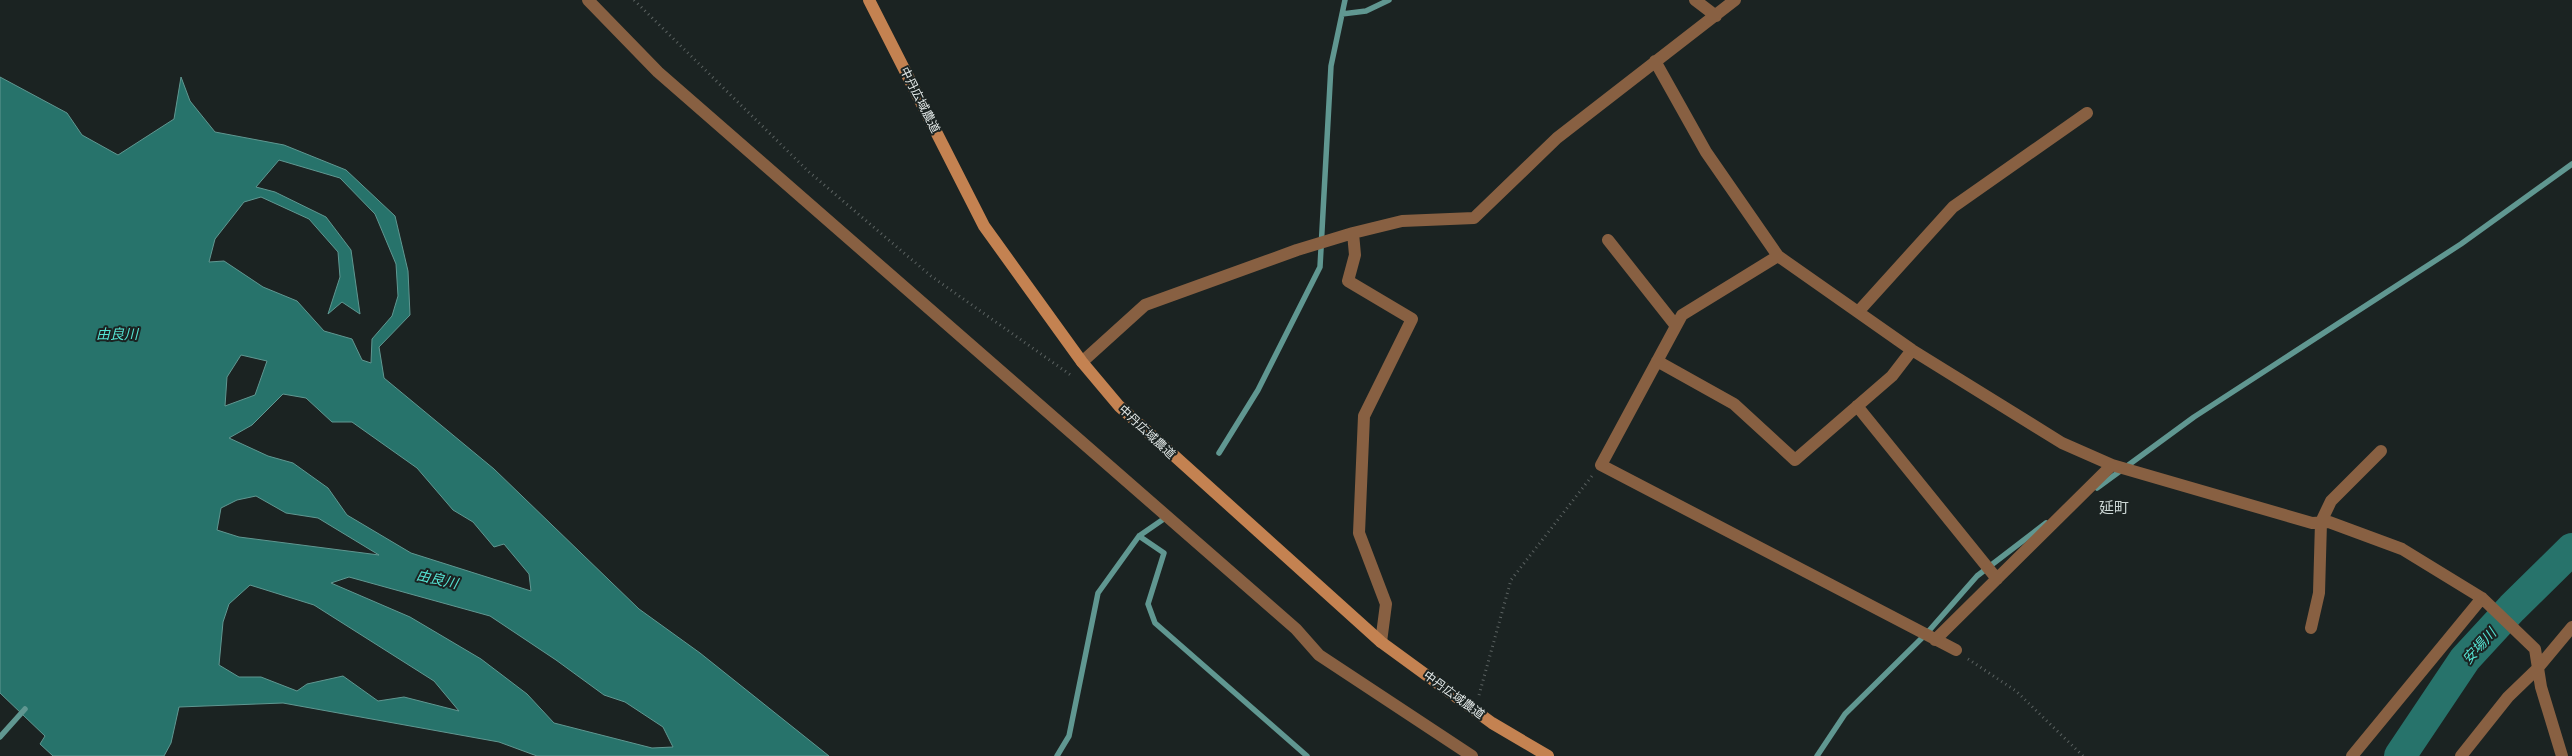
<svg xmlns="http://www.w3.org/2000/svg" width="2572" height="756" viewBox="0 0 2572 756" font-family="'IBM Plex Serif','Noto Sans JP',serif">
	<rect width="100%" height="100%" fill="#1b2322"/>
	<path fill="#27736b" stroke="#609791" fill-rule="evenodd" d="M0 77 67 113 82 135 118 155 174 119 181 77 190 101 215 132 284 145 346 170 395 216 408 271 410 315 379 347 384 378 494 469 639 609 700 653 829 756H537L499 742 283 703 179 707 171 743 164 756H53L40 744 45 736 0 693ZM279 160 340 178 375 214 396 264 398 296 392 316 372 339 371 363 362 360 352 339 324 331 297 301 263 287 224 261 209 262 215 239 244 202 261 197 309 219 338 252 340 277 328 314 342 302 360 314 351 250 326 217 275 192 256 187ZM241 355 267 361 255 395 225 406 227 377ZM283 394 306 398 332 422H352L417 468 453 510 473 522 494 547 504 544 529 574 531 591 411 553 347 515 328 488 293 463 268 456 229 438 252 425ZM256 496 286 513 318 518 379 555 239 537 217 530 221 508 237 500ZM349 577 490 616 556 660 604 695 625 702 663 727 673 747 652 748 554 723 527 694 481 659 410 617 331 583ZM250 585 314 605 434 681 459 711 404 697 378 701 343 676 307 684 297 691 261 677H239L219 665 223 622 229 604Z"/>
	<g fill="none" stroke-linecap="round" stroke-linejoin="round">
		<path stroke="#609791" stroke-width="5.5" d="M1342 14 1366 11 1389 0
			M1219 453 1258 390 1320 267 1331 66 1345 0
			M2097 488 2194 417 2461 244 2572 164
			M1139 536 1164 553 1148 604 1155 623 1307 756
			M0 737 25 709
			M1057 756 1069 736 1098 593 1139 536 1168 516
			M1817 756 1845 714 1927 633 1977 576 2046 523"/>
		<path stroke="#27736b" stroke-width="32" d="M2400 756 2465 659 2512 608 2572 549"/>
		<path stroke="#5b6261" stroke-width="3" stroke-dasharray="1 4" stroke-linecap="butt" d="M634 0 809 172 931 276 1072 376
			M1968 659 2016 691 2083 756
			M1479 695 1511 580 1592 476"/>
		<path stroke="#886042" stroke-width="12" d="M588 0 658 72 1296 629 1319 655 1472 756
			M1695 0 1716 16
			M1655 61 1706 152 1778 256 1912 350 2062 443 2112 465 2312 523 2329 522 2402 549 2482 598 2535 649 2541 687 2562 756
			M1353 233 1355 255 1348 281 1412 319 1364 416 1359 533 1386 604 1381 642
			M1608 240 1676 326
			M1778 256 1682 315 1601 465 1956 650
			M1858 312 1953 207 2087 113
			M1657 361 1734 404 1795 460 1892 376 1912 350
			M1082 362 1145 305 1297 250 1353 233 1402 221 1474 218 1557 138 1735 0
			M1857 406 1997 579
			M2311 628 2319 593 2321 522 2331 501 2381 451
			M1935 640 2112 465
			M2352 756 2482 598
			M2461 756 2508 697 2537 669 2572 627"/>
		<path stroke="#c48251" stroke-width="12" d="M869 0 984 226 1082 362 1119 406 1381 642 1492 723 1548 756"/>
	</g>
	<g text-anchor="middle" stroke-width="4" stroke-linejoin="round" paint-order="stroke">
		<g font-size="12" fill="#e5ebea" stroke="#1b2322">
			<text transform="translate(920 100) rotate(63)" y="4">中丹広域農道</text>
			<text transform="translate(1147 432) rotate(43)" y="4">中丹広域農道</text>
			<text transform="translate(1454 695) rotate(36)" y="4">中丹広域農道</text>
		</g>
		<g font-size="14" font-style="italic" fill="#55e3d3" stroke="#1b2322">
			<text x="117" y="339">由良川</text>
			<text transform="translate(437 579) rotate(13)" y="5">由良川</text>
			<text transform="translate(2479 646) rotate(-48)" y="5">安場川</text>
		</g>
		<g font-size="15" fill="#ccd7d5" stroke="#1b2322">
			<text x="2114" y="513">延町</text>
		</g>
	</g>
</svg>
